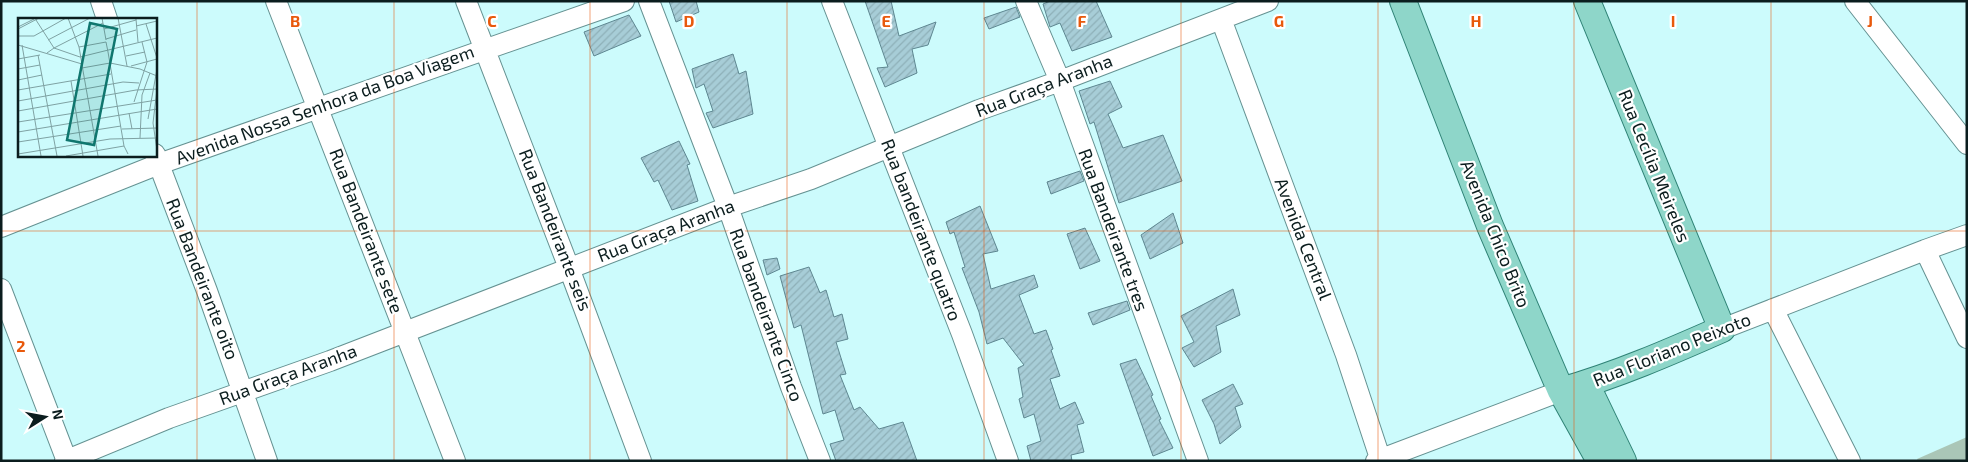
<svg xmlns="http://www.w3.org/2000/svg" width="1968" height="462" viewBox="0 0 1968 462" font-family="'Exo 2',sans-serif">
	<defs>
		<pattern id="building-hatch" width="6" height="6" patternUnits="userSpaceOnUse" patternTransform="scale(1.25)"><rect width="6" height="6" fill="#a7cdd7"/><path d="M-1 1l2-2M0 6l6-6M5 7l2-2" fill="none" stroke="#8eb0b8"/></pattern>
	</defs>
	<rect width="100%" height="100%" fill="#ccfbfc"/>
	<path fill="#aac6b7" d="M1967 437V461H1918L1917 459Z"/>
	<path fill="url(#building-hatch)" stroke="#5e8791" d="M669 1H696L699 12 676 22Z
		M865 1H891L899 36 936 22 928 45 912 49 917 73 885 87 877 68 888 67Z
		M1050 1H1096L1112 37 1072 51 1060 23 1050 27 1043 4Z
		M1016 7 1020 17 989 29 984 18Z
		M629 15 641 36 594 56 584 32Z
		M733 54 739 74 746 71 753 114 713 128 706 113 713 111 704 84 696 88 692 69Z
		M1110 81 1122 107 1108 114 1123 148 1163 135 1182 181 1119 203 1094 122 1090 124 1079 91Z
		M679 141 690 164 687 165 698 201 672 210 658 180 654 182 641 158Z
		M1080 171 1084 181 1051 194 1047 182Z
		M980 206 998 251 983 254 991 289 1034 275 1038 287 1019 295 1034 334 1046 330 1053 349 1051 350 1060 376 1050 379 1060 409 1075 402 1084 423 1077 425 1084 452 1071 455 1072 461H1031L1027 446 1041 441 1034 414 1024 418 1019 399 1023 397 1018 368 1024 365 1003 338 987 344 979 312 962 268 965 267 954 232 950 234 946 222Z
		M1173 213 1183 243 1150 259 1141 235Z
		M1085 228 1100 261 1080 269 1067 234Z
		M777 258 780 269 767 275 763 260Z
		M809 267 820 293 826 290 834 317 842 314 848 339 836 342 846 374 840 375 854 410 860 407 879 429 903 422 917 461H836L830 444 844 440 835 410 823 414 801 325 794 328 780 276Z
		M1233 289 1240 315 1216 326 1221 352 1194 367 1182 348 1194 342 1181 316Z
		M1127 301 1130 310 1093 325 1088 313Z
		M1136 359 1153 395 1151 396 1161 419 1159 420 1173 448 1153 456 1120 364Z
		M1233 384 1243 404 1235 407 1241 427 1220 444 1214 424 1202 400Z"/>
	<g fill="none" stroke-linecap="round" stroke-linejoin="round">
		<defs>
			<path id="minor" d="M101 1 107 19
				M276 1 455 461
				M466 1 569 268 641 461
				M649 1 728 207 791 387 820 461
				M832 1 962 334 1008 461
				M1026 1 1060 81 1198 461
				M1855 1 1967 144
				M1221 19 1346 355 1381 461
				M155 154 207 291 267 461
				M1 227 159 164 624 1
				M1925 250 1967 338
				M1 289 67 461
				M1773 309 1850 461
				M1722 329 1925 250 1967 235
				M65 461 169 418 330 361 728 207 811 179 979 110 1060 81 1268 1
				M1376 461 1561 391"/>
			<path id="major" d="M1403 1 1490 226 1561 391 1600 461
				M1586 384 1623 461
				M1561 391C1617 375 1670 352 1722 329L1587 1"/>
		</defs>
		<use href="#minor" stroke="#659292" stroke-width="22"/>
		<use href="#major" stroke="#2f8376" stroke-width="28"/>
		<use href="#minor" stroke="#fff" stroke-width="20"/>
		<use href="#major" stroke="#8ed6c9" stroke-width="26"/>
	</g>
	<path fill="none" stroke="#e8590c" stroke-width="1" stroke-opacity="0.55" d="M197 1V461M394 1V461M590 1V461M787 1V461M984 1V461M1181 1V461M1378 1V461M1574 1V461M1771 1V461M1 231H1967"/>
	<g text-anchor="middle" stroke-width="4.5" stroke-linejoin="round" paint-order="stroke">
		<g font-size="18" fill="#0b1d1e" stroke="#fff">
			<text transform="translate(1044 86) rotate(-21)" y="6">Rua Graça Aranha</text>
			<text transform="translate(325 105) rotate(-20)" y="6">Avenida Nossa Senhora da Boa Viagem</text>
			<text transform="translate(1654 166) rotate(68)" y="6">Rua Cecília Meireles</text>
			<text transform="translate(555 230) rotate(69)" y="6">Rua Bandeirante seis</text>
			<text transform="translate(921 230) rotate(69)" y="6">Rua bandeirante quatro</text>
			<text transform="translate(1113 230) rotate(70)" y="6">Rua Bandeirante tres</text>
			<text transform="translate(366 231) rotate(69)" y="6">Rua Bandeirante sete</text>
			<text transform="translate(666 231) rotate(-21)" y="6">Rua Graça Aranha</text>
			<text transform="translate(1495 234) rotate(68)" y="6">Avenida Chico Brito</text>
			<text transform="translate(1303 239) rotate(69)" y="6">Avenida Central</text>
			<text transform="translate(202 279) rotate(69)" y="6">Rua Bandeirante oito</text>
			<text transform="translate(766 315) rotate(70)" y="6">Rua bandeirante Cinco</text>
			<text transform="translate(1672 350) rotate(-22)" y="6">Rua Floriano Peixoto</text>
			<text transform="translate(288 375) rotate(-20)" y="6">Rua Graça Aranha</text>
		</g>
	</g>
	<g transform="translate(18 18)">
		<rect width="139" height="139" fill="#ccfbfc"/>
		<path fill="none" stroke="#7fa2a3" stroke-width="1" d="M50 0 61 29M84 0 88 22M100 0 109 48M118 1 120 24M18 2 36 30 85 5M128 6 139 40M118 8 139 3M0 9 16 1M0 11 21 0M86 11 118 2M0 18H16L48 0M88 21 118 12M30 22 72 0M0 27 64 46 61 29 88 24 90 34M4 27 23 138M90 34 106 128 110 136M29 35 36 30 62 39 139 20M20 37 39 138M108 38 127 34M0 41 22 37M64 47 80 138M113 48 139 41M64 50 92 45 122 51 139 58M0 51 22 47M0 62 24 57M53 63 65 138M139 71 135 105 139 132M0 72 93 56M0 83 105 64 121 65M116 84 129 44 124 24M0 93 118 72 139 71M111 95 114 111M130 101 139 51M0 104 139 82M104 111 139 110M0 114 139 91M122 120 124 77 132 55M0 124 103 108M0 136 92 121 139 120M48 138 106 128"/>
		<path fill="#0f766e" fill-opacity="0.15" stroke="#0f766e" stroke-width="2.5" d="M72 5 99 11 76 127 49 122Z"/>
		<rect width="139" height="139" fill="none" stroke="#0b1d1e" stroke-width="2.5"/>
	</g>
	<g font-size="16" text-anchor="middle" font-weight="bold" fill="#e8590c" stroke="#fff" stroke-width="4.5" stroke-linejoin="round" paint-order="stroke">
		<text x="295" y="27">B</text>
		<text x="492" y="27">C</text>
		<text x="689" y="27">D</text>
		<text x="886" y="27">E</text>
		<text x="1082" y="27">F</text>
		<text x="1279" y="27">G</text>
		<text x="1476" y="27">H</text>
		<text x="1673" y="27">I</text>
		<text x="1870" y="27">J</text>
		<text x="21" y="352">2</text>
	</g>
	<rect width="1968" height="462" fill="none" stroke="#0b1d1e" stroke-width="5"/>
	<g transform="translate(45 417) rotate(79)" stroke="#ffffff" stroke-width="4" paint-order="stroke">
	<path d="M0-4L9 19L0 12L-9 19Z" fill="#0b1d1e"/>
	<text y="-8" font-size="14" font-weight="bold" text-anchor="middle" fill="#0b1d1e">N</text>
	</g>
</svg>
